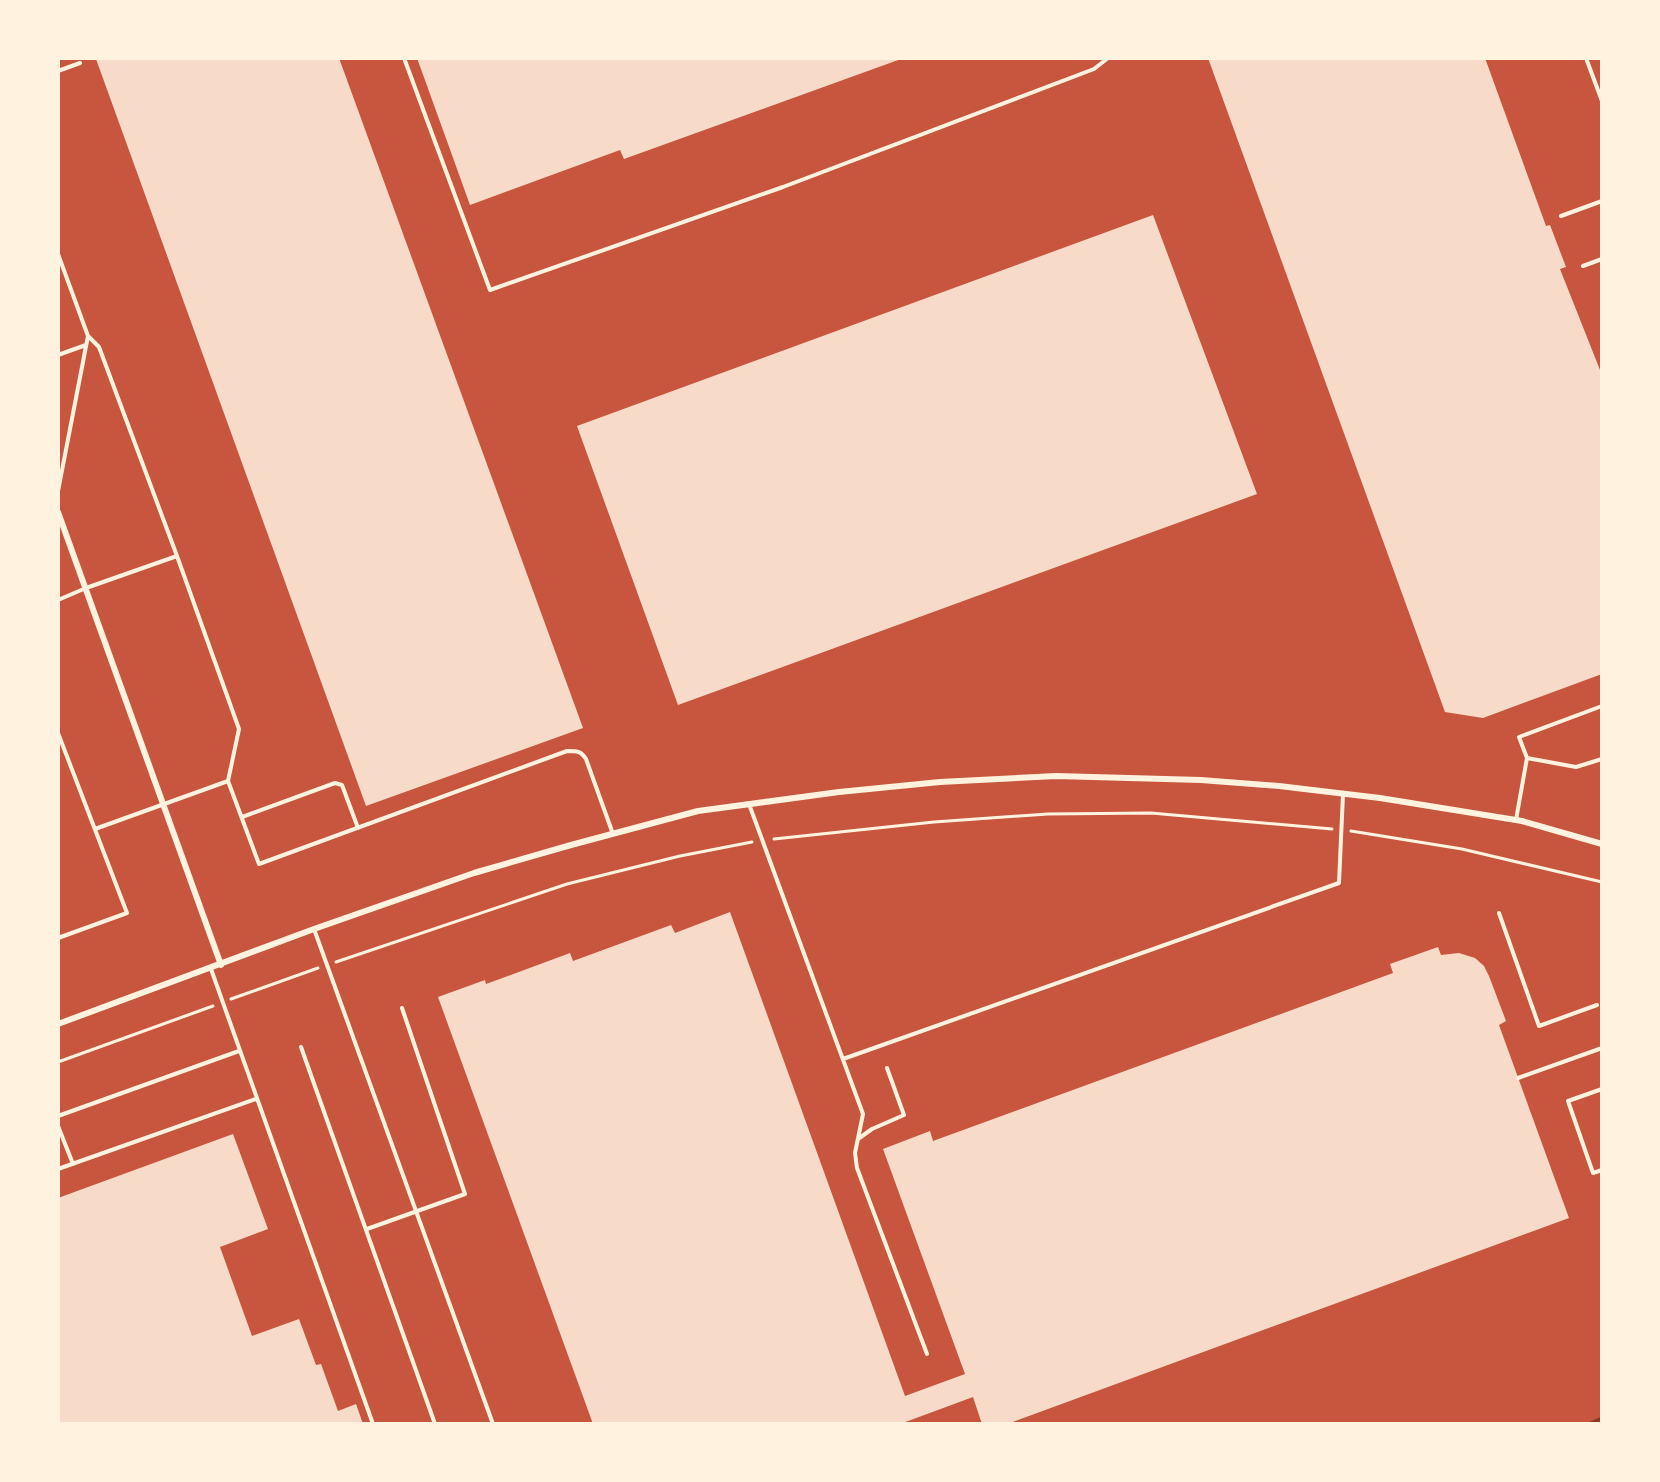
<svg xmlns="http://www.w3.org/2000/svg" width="1660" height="1482" viewBox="0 0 1660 1482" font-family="'DM Sans',sans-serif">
	<rect width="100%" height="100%" fill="#c8553d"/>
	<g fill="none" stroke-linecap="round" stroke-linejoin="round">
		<path stroke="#8f3625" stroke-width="5" d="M1591 1424 1602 1419"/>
	</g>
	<path fill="#f7dbc8" d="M99 58H339L583 728 366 806 96 59Z
		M417 58H901V59L624 159 620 150 470 205Z
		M1208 58H1485L1546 226 1550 225 1566 267 1560 269 1602 375V674L1483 718 1445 712Z
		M1153 215 1257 494 678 705 577 426Z
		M730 912 905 1396 965 1374 883 1149 930 1131 933 1141 1393 973 1390 964 1438 947 1441 955 1459 953 1475 958 1484 966 1489 976 1506 1021 1499 1025 1569 1218 1007 1424H982L973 1397 900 1424H593L438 997 485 980 486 984 570 953 573 961 671 925 675 933Z
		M233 1134 268 1229 220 1247 252 1336 299 1319 316 1365 321 1364 338 1411 356 1404 363 1424H58V1198Z"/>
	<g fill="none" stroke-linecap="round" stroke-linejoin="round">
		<path stroke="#fff3e0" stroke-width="3" d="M1351 831 1462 849 1602 882
			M774 839 934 822 1048 814 1151 813 1332 829
			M336 962 567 884 680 856 752 842
			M231 999 318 968
			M58 1062 213 1006"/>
		<path stroke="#fff3e0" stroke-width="4" d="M404 58 490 290 783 187 1094 69 1108 58
			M1586 58 1602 101
			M58 71 80 63
			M1561 216 1602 201
			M58 254 88 336 58 491
			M1583 266 1602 259
			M58 355 86 345
			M177 556 239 729 228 781
			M58 600 86 588 177 556 99 347 88 336
			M58 733 127 913 58 938
			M1527 758 1519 737 1602 706
			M749 804 863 1114 855 1153 857 1168 927 1354
			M242 817 335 783 342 785 358 828
			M1516 820 1527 758 1576 767 1602 759
			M95 829 228 781 259 864 567 751C577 751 581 751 586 759L613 834
			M1499 913 1539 1026 1597 1005
			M314 929 493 1424
			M211 969 373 1424
			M301 1047 435 1424
			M843 1059 1339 883 1343 794
			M1518 1078 1602 1048
			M1602 1089 1568 1101 1593 1173 1602 1170
			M58 1116 239 1051
			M58 1126 73 1164
			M858 1139 872 1129 904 1115 887 1068
			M58 1169 256 1099
			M367 1229 465 1194 402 1008"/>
		<path stroke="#fff3e0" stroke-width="6" d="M58 512 221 965
			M58 1024 314 929 474 873 571 845 698 811 839 792 940 782 1056 776 1201 780 1279 786 1380 798 1522 821 1602 844"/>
	</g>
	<rect width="1660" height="1482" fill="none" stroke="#fff3e0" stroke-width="120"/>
</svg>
